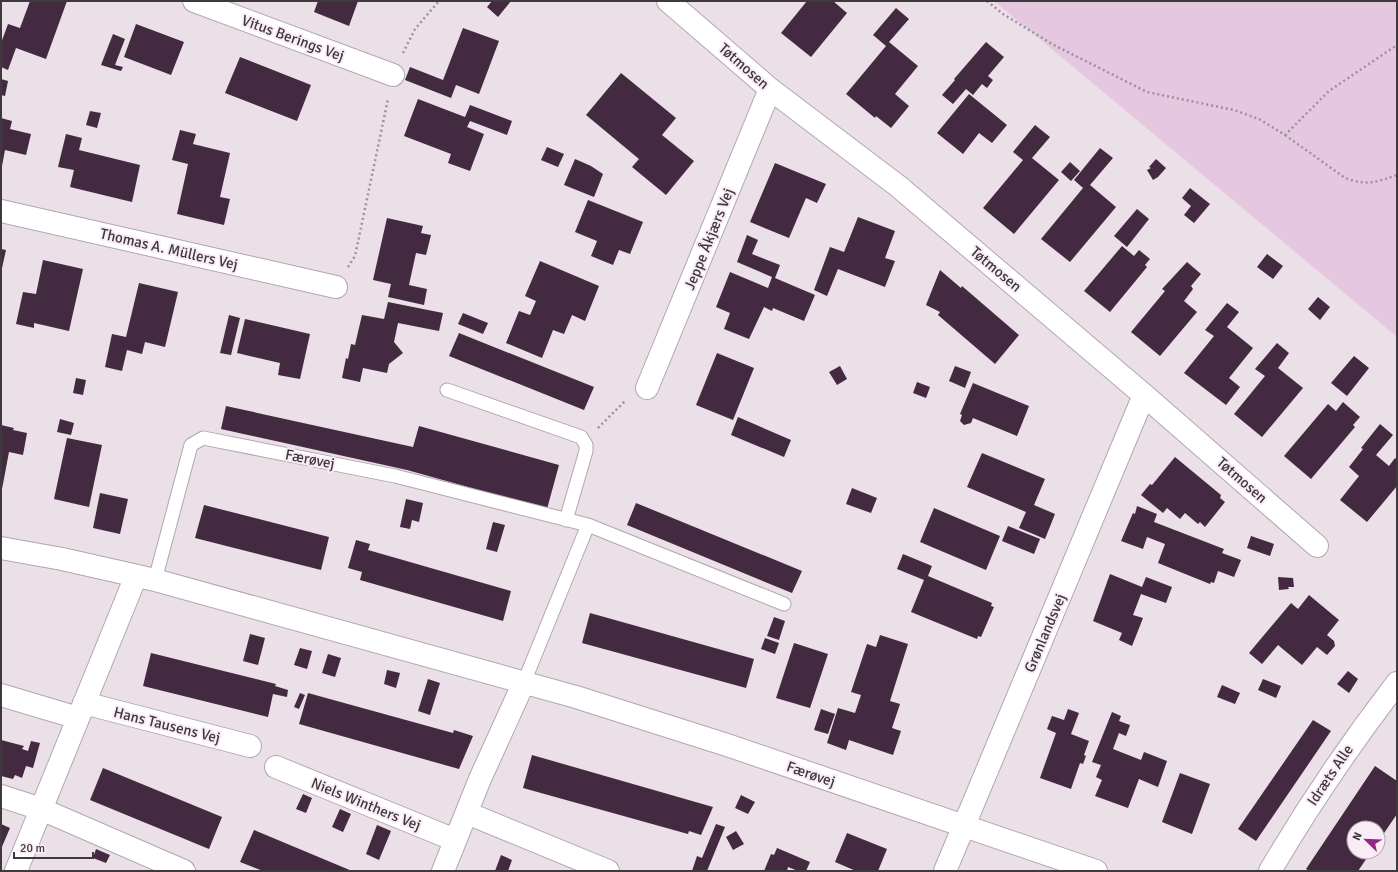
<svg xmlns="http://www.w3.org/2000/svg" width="1398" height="872" viewBox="0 0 1398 872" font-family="Signika,sans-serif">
	<rect width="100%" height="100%" fill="#ebdfe8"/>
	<path fill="#e5c8df" d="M994 1H1397V337Z"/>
	<path fill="#442a40" d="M30 1H67L46 59 16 48 8 70 1 67V43L8 24 20 28Z
		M318 1H358L349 26 314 12Z
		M492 1H511L498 17 487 7Z
		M807 1H833L847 13 811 57 781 33Z
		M896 8 909 19 889 42 918 66 895 94 909 106 891 128 876 116 875 118 846 94 886 46 873 35Z
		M136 24 184 42 171 75 124 57Z
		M463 28 499 41 479 94 456 85 451 98 405 80 410 67 443 80Z
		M113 34 125 39 115 65 123 67 121 71 101 65Z
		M986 42 1004 57 988 76 993 80 987 88 982 84 973 95 966 89 953 104 942 95 955 80 954 79Z
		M240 57 311 85 297 121 225 93Z
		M621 73 676 118 662 135 694 161 666 195 632 167 639 159 586 115Z
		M1 79 8 81 5 96 1 95Z
		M969 94 1007 125 992 143 979 133 963 154 937 133Z
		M418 99 465 117 470 105 512 121 507 135 470 121 467 127 484 134 470 171 448 163 451 154 404 136Z
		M90 111 101 113 97 128 86 125Z
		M1 118 12 121 10 129 31 134 26 155 5 150 2 166Z
		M1035 125 1050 137 1032 158 1059 180 1014 234 983 208 1023 160 1013 152Z
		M180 130 196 134 193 144 230 153 220 197 230 199 224 225 177 214 188 164 172 160Z
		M66 134 82 138 79 150 140 165 132 202 70 187 74 170 58 167Z
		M547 147 564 154 558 167 541 160Z
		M1100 148 1113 158 1090 185 1116 207 1070 262 1041 239 1083 188 1074 180Z
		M575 159 591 166 603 174 594 197 564 185Z
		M1156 159 1166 168 1158 177 1153 180 1147 170 1151 168 1149 167Z
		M1070 162 1080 171 1071 181 1061 172Z
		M775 163 826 184 817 203 806 198 789 238 750 222Z
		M1190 188 1210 204 1194 223 1184 215 1191 206 1182 198Z
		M588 200 643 222 630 254 619 250 613 265 591 256 597 241 575 232Z
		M1137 209 1149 219 1127 247 1114 236Z
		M858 217 895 231 885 258 895 261 885 287 838 269 827 296 814 290 830 247 844 252Z
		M387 218 423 226 421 233 431 235 426 255 416 253 409 285 427 289 424 305 388 297 391 284 373 280Z
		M747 235 758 240 752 254 780 265 775 278 815 295 804 321 773 308 772 311 764 307 749 339 724 329 730 313 716 307 730 272 768 288 772 277 737 262Z
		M1122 246 1134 256 1139 250 1150 259 1145 265 1147 267 1110 312 1084 291Z
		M1 249 6 250 2 268H1Z
		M1267 254 1283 266 1273 279 1257 267Z
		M43 260 83 269 69 331 34 323V328L16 324 23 292 36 294Z
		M540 261 599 286 585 321 572 315 564 334 553 330 542 358 506 343 519 311 530 315 536 301 525 296Z
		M1187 262 1201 274 1191 286 1193 289 1184 301 1197 312 1160 356 1131 332 1165 291 1162 289Z
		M940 270 961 288 962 286 1019 335 995 364 938 315 940 312 926 305Z
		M139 283 178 292 165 347 145 342 142 354 127 350 122 371 105 367 112 334 126 337Z
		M1318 297 1330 307 1320 320 1308 309Z
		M388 302 443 313 439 331 398 323 394 342 403 353 389 364 387 373 363 368 360 382 342 378 346 358 348 359 351 344 355 345 362 315 384 319Z
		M1227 303 1239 312 1227 327 1253 348 1229 378 1240 387 1226 405 1184 373 1214 336 1205 330Z
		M463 313 488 323 483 334 458 324Z
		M229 315 240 318 231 355 220 353Z
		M245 319 310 334 300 379 278 375 280 363 237 353Z
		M459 333 594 387 584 410 449 356Z
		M1277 343 1289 353 1278 368 1303 388 1262 437 1234 414 1265 376 1255 369Z
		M717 353 754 368 733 420 696 405Z
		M1354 356 1369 368 1347 396 1331 383Z
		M840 366 847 379 837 385 829 372Z
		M955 366 971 372 965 388 949 381Z
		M76 378 86 380 83 395 73 393Z
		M917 382 930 387 926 398 913 393Z
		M973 383 1029 406 1017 436 973 418 971 423 964 425 960 421 962 415 960 414Z
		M1343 402 1360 417 1353 425 1355 427 1311 479 1284 456 1328 404 1336 411Z
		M226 406 413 447 419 426 559 465 547 509 407 470 221 429Z
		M738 417 791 440 784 457 731 435Z
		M60 419 74 423 71 435 57 432Z
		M1380 424 1393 435 1376 455 1389 466 1395 458 1397 460V486L1367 522 1340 500 1359 476 1349 467 1363 449 1361 448Z
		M1 425 14 428 13 430 27 433 23 455 9 452 2 489Z
		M67 438 102 445 89 507 54 499Z
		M982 453 1045 479 1034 505 1055 514 1045 539 1019 528 1026 512 967 487Z
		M1175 457 1221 495 1220 498 1225 502 1205 527 1200 522 1198 524 1185 513 1180 519 1167 508 1163 513 1141 495 1150 484 1152 485Z
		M852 488 877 498 871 513 846 504Z
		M100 493 128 499 120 534 93 528Z
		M406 499 423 503 419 522 412 520 410 529 400 527Z
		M636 503 802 571 792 593 627 525Z
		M204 505 329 537 321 570 195 538Z
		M1137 506 1157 514 1154 522 1224 549 1222 553 1241 560 1234 577 1218 571 1214 583 1211 582 1210 584 1158 563 1165 544 1147 537 1143 549 1121 541 1133 513 1135 514Z
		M934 508 1000 536 986 570 920 542Z
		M493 522 505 525 497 552 486 549Z
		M1008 526 1040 539 1034 554 1002 541Z
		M1251 536 1274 544 1270 556 1247 548Z
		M356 540 370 544 368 550 511 591 503 621 360 580 362 572 348 568Z
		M903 554 932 566 928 576 992 603 991 606 994 607 981 637 978 636 977 639 911 612 924 580 897 569Z
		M1110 574 1142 587 1146 577 1172 587 1166 603 1141 594 1133 615 1143 618 1132 646 1119 640 1122 633 1093 621Z
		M1278 577 1293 578 1294 587H1288L1289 589 1279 590Z
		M1309 595 1339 620 1327 635 1334 641 1335 646 1327 655 1317 647 1302 665 1278 645 1262 664 1249 653 1291 603 1298 609Z
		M590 613 754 659 746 688 582 643Z
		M774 617 785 621 779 640 767 636Z
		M250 634 265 638 258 665 243 661Z
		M880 635 908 644 890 701 900 704 892 728 901 731 893 755 849 740 846 750 827 743 838 708 855 713 861 695 851 692 867 644 876 647Z
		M765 638 779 643 775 654 761 649Z
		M794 643 828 654 810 708 776 698Z
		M300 648 312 651 307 669 294 665Z
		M151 653 276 684 275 686 288 690 287 697 273 694 268 717 143 686Z
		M328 654 341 658 335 677 322 673Z
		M387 670 400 673 396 688 384 684Z
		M1348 671 1358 679 1349 693 1337 684Z
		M428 679 440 683 430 715 418 711Z
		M1263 679 1281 686 1276 698 1258 690Z
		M1222 685 1240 693 1235 704 1217 697Z
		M300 693 305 695 299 709 294 707Z
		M308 693 453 733 454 730 473 736 459 769 299 724Z
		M821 709 835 714 828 734 814 730Z
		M1068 709 1079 713 1071 734 1089 741 1084 755 1086 756 1083 764 1080 763 1071 789 1040 778 1056 733 1047 729 1052 716 1064 720Z
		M1112 712 1121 716 1119 721 1130 725 1126 736 1119 733 1113 749 1141 760 1144 752 1167 761 1158 787 1139 779 1128 808 1095 796 1102 780 1096 777 1101 765 1092 762Z
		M1313 720 1331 731 1256 841 1238 829Z
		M1 740 24 746 22 749 28 751 31 741 40 743 33 768 26 766 22 778 15 775 13 779 1 776Z
		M532 755 713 807 701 835 689 831 688 834 523 788Z
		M1375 766 1397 781V814L1378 842V828H1354V852H1371L1358 871H1309L1306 869Z
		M103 768 222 817 209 849 90 800Z
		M1180 773 1210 784 1192 834 1162 822Z
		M303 794 312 798 306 813 296 809Z
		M741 795 755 802 748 814 735 808Z
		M340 809 351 814 343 832 332 827Z
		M1 824 10 828 1 849Z
		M716 824 725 827 707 871H692L697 856 702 858Z
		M377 825 391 831 379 860 366 854Z
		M254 830 352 871H263L240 862Z
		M736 831 744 844 733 850 726 837Z
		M847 833 887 849 878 871H856L835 862Z
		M777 848 810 862 806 871H798L788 867 787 871H764L771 854 774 855Z
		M96 849 110 855 106 863 93 858Z
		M501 855 512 860 508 871H495Z"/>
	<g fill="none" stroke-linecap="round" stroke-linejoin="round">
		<defs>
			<path id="service" d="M447 390 581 437 586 445V451L566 520
				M155 580 191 445 203 438 395 476 588 525
				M524 682 588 525 784 604"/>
			<path id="minor" d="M194 1 393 75
				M668 1 770 89 898 186 1144 395 1317 546
				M1 211 336 287
				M647 388 770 89
				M1 548 62 559 155 580 576 697 727 745 1096 871
				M1 695 78 718
				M84 703 250 746
				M276 767 455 840
				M1 796 41 809 184 871
				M467 813 608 871
				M16 871 136 576
				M443 871 480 779 524 682
				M945 871 1144 395
				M1270 871C1308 806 1351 743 1397 683"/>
		</defs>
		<use href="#service" stroke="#b2a6af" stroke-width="15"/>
		<use href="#minor" stroke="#b2a6af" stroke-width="24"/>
		<path stroke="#9b9299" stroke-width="2.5" stroke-dasharray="2 3" stroke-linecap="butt" d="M987 1 1003 14 1052 44 1147 92 1234 110 1259 119 1285 135 1329 91 1397 45
			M403 53 415 29 439 1
			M1285 135 1345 178C1366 186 1377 182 1397 175
			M348 267 355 256 388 99
			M598 428 625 401"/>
		<use href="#service" stroke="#fff" stroke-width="13"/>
		<use href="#minor" stroke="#fff" stroke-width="22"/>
	</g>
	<g text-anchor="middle" stroke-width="4" stroke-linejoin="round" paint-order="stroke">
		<g font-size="15" fill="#3e393d" stroke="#f9ecf6">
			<text transform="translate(293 38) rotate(20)" y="5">Vitus Berings Vej</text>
			<text transform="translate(744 66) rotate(41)" y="5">Tøtmosen</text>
			<text transform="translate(709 239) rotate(-68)" y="5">Jeppe Åkjærs Vej</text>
			<text transform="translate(169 249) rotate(13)" y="5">Thomas A. Müllers Vej</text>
			<text transform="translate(996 269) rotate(40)" y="5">Tøtmosen</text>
			<text transform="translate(310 459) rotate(11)" y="5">Færøvej</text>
			<text transform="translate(1242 480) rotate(41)" y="5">Tøtmosen</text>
			<text transform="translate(1045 633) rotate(-67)" y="5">Grønlandsvej</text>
			<text transform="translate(167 725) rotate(14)" y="5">Hans Tausens Vej</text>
			<text transform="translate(811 774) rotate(19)" y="5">Færøvej</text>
			<text transform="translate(1330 775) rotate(-56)" y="5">Idræts Alle</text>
			<text transform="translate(366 804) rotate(22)" y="5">Niels Winthers Vej</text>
		</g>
	</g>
	<rect width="1398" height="872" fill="none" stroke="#3e393d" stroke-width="4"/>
	<g transform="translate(1366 840) rotate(293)"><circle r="19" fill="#f9ecf6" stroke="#aea4ac"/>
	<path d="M0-3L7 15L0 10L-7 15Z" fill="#952687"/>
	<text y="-6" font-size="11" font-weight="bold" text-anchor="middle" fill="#3e393d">N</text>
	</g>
	<path d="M14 852v6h79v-6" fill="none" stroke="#3e393d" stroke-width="2"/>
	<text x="20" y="852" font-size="12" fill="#3e393d" stroke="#f9ecf6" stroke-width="3" paint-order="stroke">20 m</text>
</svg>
